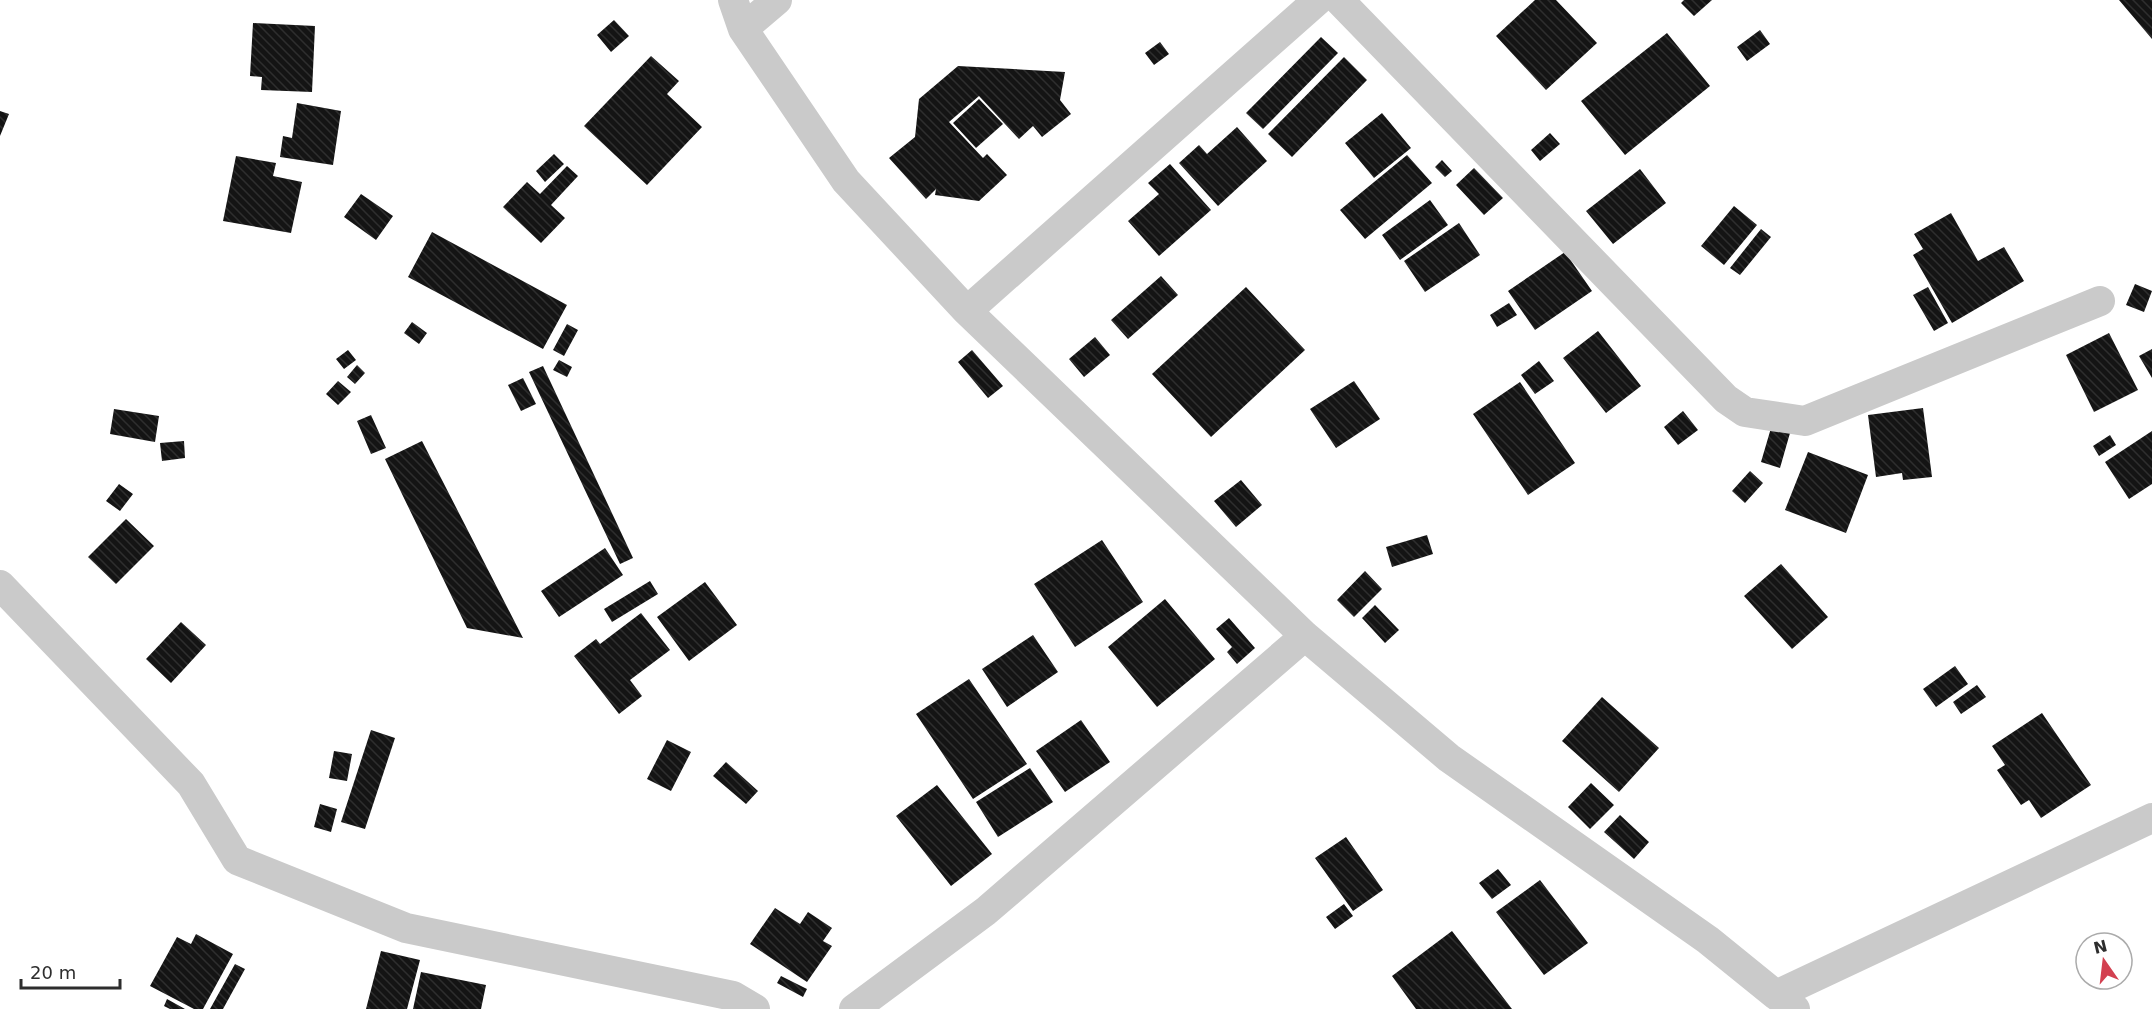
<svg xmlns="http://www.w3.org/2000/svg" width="2152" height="1009" viewBox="0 0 2152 1009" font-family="'DejaVu Sans',sans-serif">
	<defs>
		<pattern id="building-back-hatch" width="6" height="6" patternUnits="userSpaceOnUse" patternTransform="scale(1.5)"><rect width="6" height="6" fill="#141414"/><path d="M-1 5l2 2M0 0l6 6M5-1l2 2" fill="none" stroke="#2e2e2e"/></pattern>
	</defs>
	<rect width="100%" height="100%" fill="#fff"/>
	<path fill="url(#building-back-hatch)" d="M1535 0H1556L1597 43 1546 90 1496 36Z
		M1684 0H1712L1694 16 1681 3Z
		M2119 0H2152V39Z
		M614 20 629 36 611 52 597 35Z
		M253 23 315 26 312 92 261 90 262 77 250 76Z
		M1760 30 1770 44 1747 61 1737 47Z
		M1667 33 1710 86 1625 155 1581 101Z
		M1321 37 1338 53 1263 129 1246 113Z
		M1160 42 1169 54 1154 65 1145 53Z
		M651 56 679 81 667 94 702 127 647 185 584 126Z
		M1344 57 1367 80 1292 157 1268 134Z
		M958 66 1065 72 1060 100 1071 114 1042 137 1033 126 1019 139 979 96 949 122 983 158 987 154 1007 175 979 201 935 195 936 189 926 199 889 158 915 137 919 99Z
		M979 99 1003 124 976 148 953 123Z
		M297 103 341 111 333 165 280 157 283 136 292 138Z
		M0 111 9 114 0 136Z
		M1382 113 1411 148 1374 178 1345 143Z
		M1237 127 1267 161 1218 206 1179 163 1199 145 1207 154Z
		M1550 133 1560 144 1540 161 1531 150Z
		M554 154 564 164 545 182 536 171Z
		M1407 155 1432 183 1365 239 1340 210Z
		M236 156 276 163 273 176 302 182 291 233 223 221Z
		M1442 160 1452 171 1445 177 1435 167Z
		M1170 164 1211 210 1159 256 1128 221 1159 194 1148 183Z
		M567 166 578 176 551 205 565 218 541 243 503 207 527 182 540 194Z
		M1474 168 1503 198 1484 215 1456 185Z
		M1640 169 1666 203 1613 244 1586 211Z
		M361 194 393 216 376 240 344 217Z
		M1430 200 1448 225 1400 260 1382 235Z
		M1734 206 1757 225 1724 265 1701 246Z
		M1951 213 1978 261 2004 247 2024 281 1952 323 1913 255 1923 249 1914 234Z
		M1459 223 1480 255 1425 292 1404 261Z
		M1761 229 1771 237 1740 275 1730 268Z
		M432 232 567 305 543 349 408 277Z
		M1565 252 1592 291 1535 330 1508 291Z
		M1161 276 1178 295 1128 339 1111 320Z
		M2135 284 2152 291 2144 312 2126 305Z
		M1246 287 1305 350 1211 437 1152 374Z
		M1928 287 1948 323 1934 331 1913 295Z
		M1509 303 1517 315 1497 327 1490 315Z
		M412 322 427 333 419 344 404 333Z
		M567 324 578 330 564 356 553 350Z
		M1598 331 1641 386 1606 413 1563 358Z
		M2109 333 2138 390 2094 412 2066 355Z
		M1095 337 1110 355 1084 377 1069 359Z
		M2152 349V378L2139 356Z
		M348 350 356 360 344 369 336 359Z
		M972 350 1003 386 988 398 958 362Z
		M559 360 572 367 567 377 553 370Z
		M1539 361 1554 381 1535 394 1521 375Z
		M357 365 365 373 355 384 347 377Z
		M543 366 633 558 620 564 529 372Z
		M523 378 536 404 521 411 508 385Z
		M338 381 351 392 338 405 326 394Z
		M1354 381 1380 419 1336 448 1310 409Z
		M1520 382 1575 463 1528 495 1473 414Z
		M1923 408 1932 477 1903 480 1902 473 1876 477 1868 415Z
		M114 409 159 416 155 442 110 434Z
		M1683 411 1698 430 1678 445 1664 427Z
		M371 415 386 448 371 454 357 421Z
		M1771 428 1790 433 1780 468 1761 462Z
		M2152 431V484L2129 499 2105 462Z
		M2110 435 2116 445 2099 456 2093 446Z
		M184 441 185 458 162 461 160 443Z
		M422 441 523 638 467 628 385 459Z
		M1808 452 1868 475 1846 533 1785 510Z
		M1750 471 1763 483 1745 503 1732 491Z
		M1241 480 1262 505 1236 527 1214 501Z
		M119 484 133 494 120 511 106 501Z
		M126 519 154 546 116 584 88 557Z
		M1427 535 1433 554 1392 567 1386 547Z
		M1102 540 1143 602 1075 647 1034 584Z
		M605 548 623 575 559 617 541 591Z
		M1781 564 1828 617 1792 649 1744 596Z
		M1365 571 1382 589 1354 617 1337 600Z
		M650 581 658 594 612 622 604 609Z
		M705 582 737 625 689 661 657 617Z
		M1165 599 1215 659 1157 707 1108 647Z
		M1375 605 1399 630 1385 643 1362 618Z
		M641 613 670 650 630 680 642 696 619 714 574 656 596 639 600 644Z
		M1229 618 1255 648 1237 664 1227 652 1232 647 1216 629Z
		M181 622 206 645 171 683 146 659Z
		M1033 635 1058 672 1007 707 982 669Z
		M1955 666 1968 684 1936 707 1923 689Z
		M969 679 1027 764 973 799 916 714Z
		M1977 685 1986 697 1961 714 1953 702Z
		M1602 697 1659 748 1619 792 1562 741Z
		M2042 713 2091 785 2041 818 2029 800 2021 805 1997 770 2005 765 1992 746Z
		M1081 720 1110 762 1065 792 1036 751Z
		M371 730 395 738 365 829 341 822Z
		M667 740 691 752 671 791 647 779Z
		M334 751 352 754 347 781 329 778Z
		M726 762 758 791 746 804 713 776Z
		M1030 768 1053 802 998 837 976 802Z
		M1591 783 1614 805 1590 829 1568 807Z
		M937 785 992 854 951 886 896 816Z
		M320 804 337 809 331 832 314 827Z
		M1620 815 1649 842 1634 859 1604 832Z
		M1346 837 1383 890 1353 911 1315 858Z
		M1498 869 1511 885 1492 899 1479 883Z
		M1540 880 1588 943 1544 975 1496 912Z
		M1344 904 1353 916 1335 929 1326 917Z
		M775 908 800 924 808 912 832 928 823 941 832 946 807 982 750 944Z
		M1452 931 1512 1009H1416L1392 976Z
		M196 934 233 954 203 1009H194L150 986 177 937 191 944Z
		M381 951 420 960 407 1009H366Z
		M235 964 245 969 223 1009H210Z
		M421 972 486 985 481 1009H413Z
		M781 976 807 989 803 997 777 983Z
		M167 999 185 1009H170L164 1006Z"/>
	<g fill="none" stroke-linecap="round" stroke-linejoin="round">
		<path stroke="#cacaca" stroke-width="30" d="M733 0 743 29 846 181 967 311 1305 636 1449 758 1708 940 1776 995 1795 1009
			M1339 0 1726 399 1745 412 1805 421 2100 301
			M743 29 777 0
			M967 311 1318 0
			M0 585 191 784 237 860 406 928 733 996 755 1009
			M1776 995 2152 818
			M854 1009 986 911 1305 636"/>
	</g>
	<g transform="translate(2104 961) rotate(346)"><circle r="28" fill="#ffffff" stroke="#ababab" stroke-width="1.5"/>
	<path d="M0-4.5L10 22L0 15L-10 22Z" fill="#d34050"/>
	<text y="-9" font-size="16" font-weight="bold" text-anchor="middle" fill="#2d2d2d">N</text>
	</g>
	<path d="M21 979v9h99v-9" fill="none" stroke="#2d2d2d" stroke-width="3"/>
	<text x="30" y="979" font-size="18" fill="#2d2d2d" stroke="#ffffff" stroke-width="4.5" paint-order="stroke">20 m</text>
</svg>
